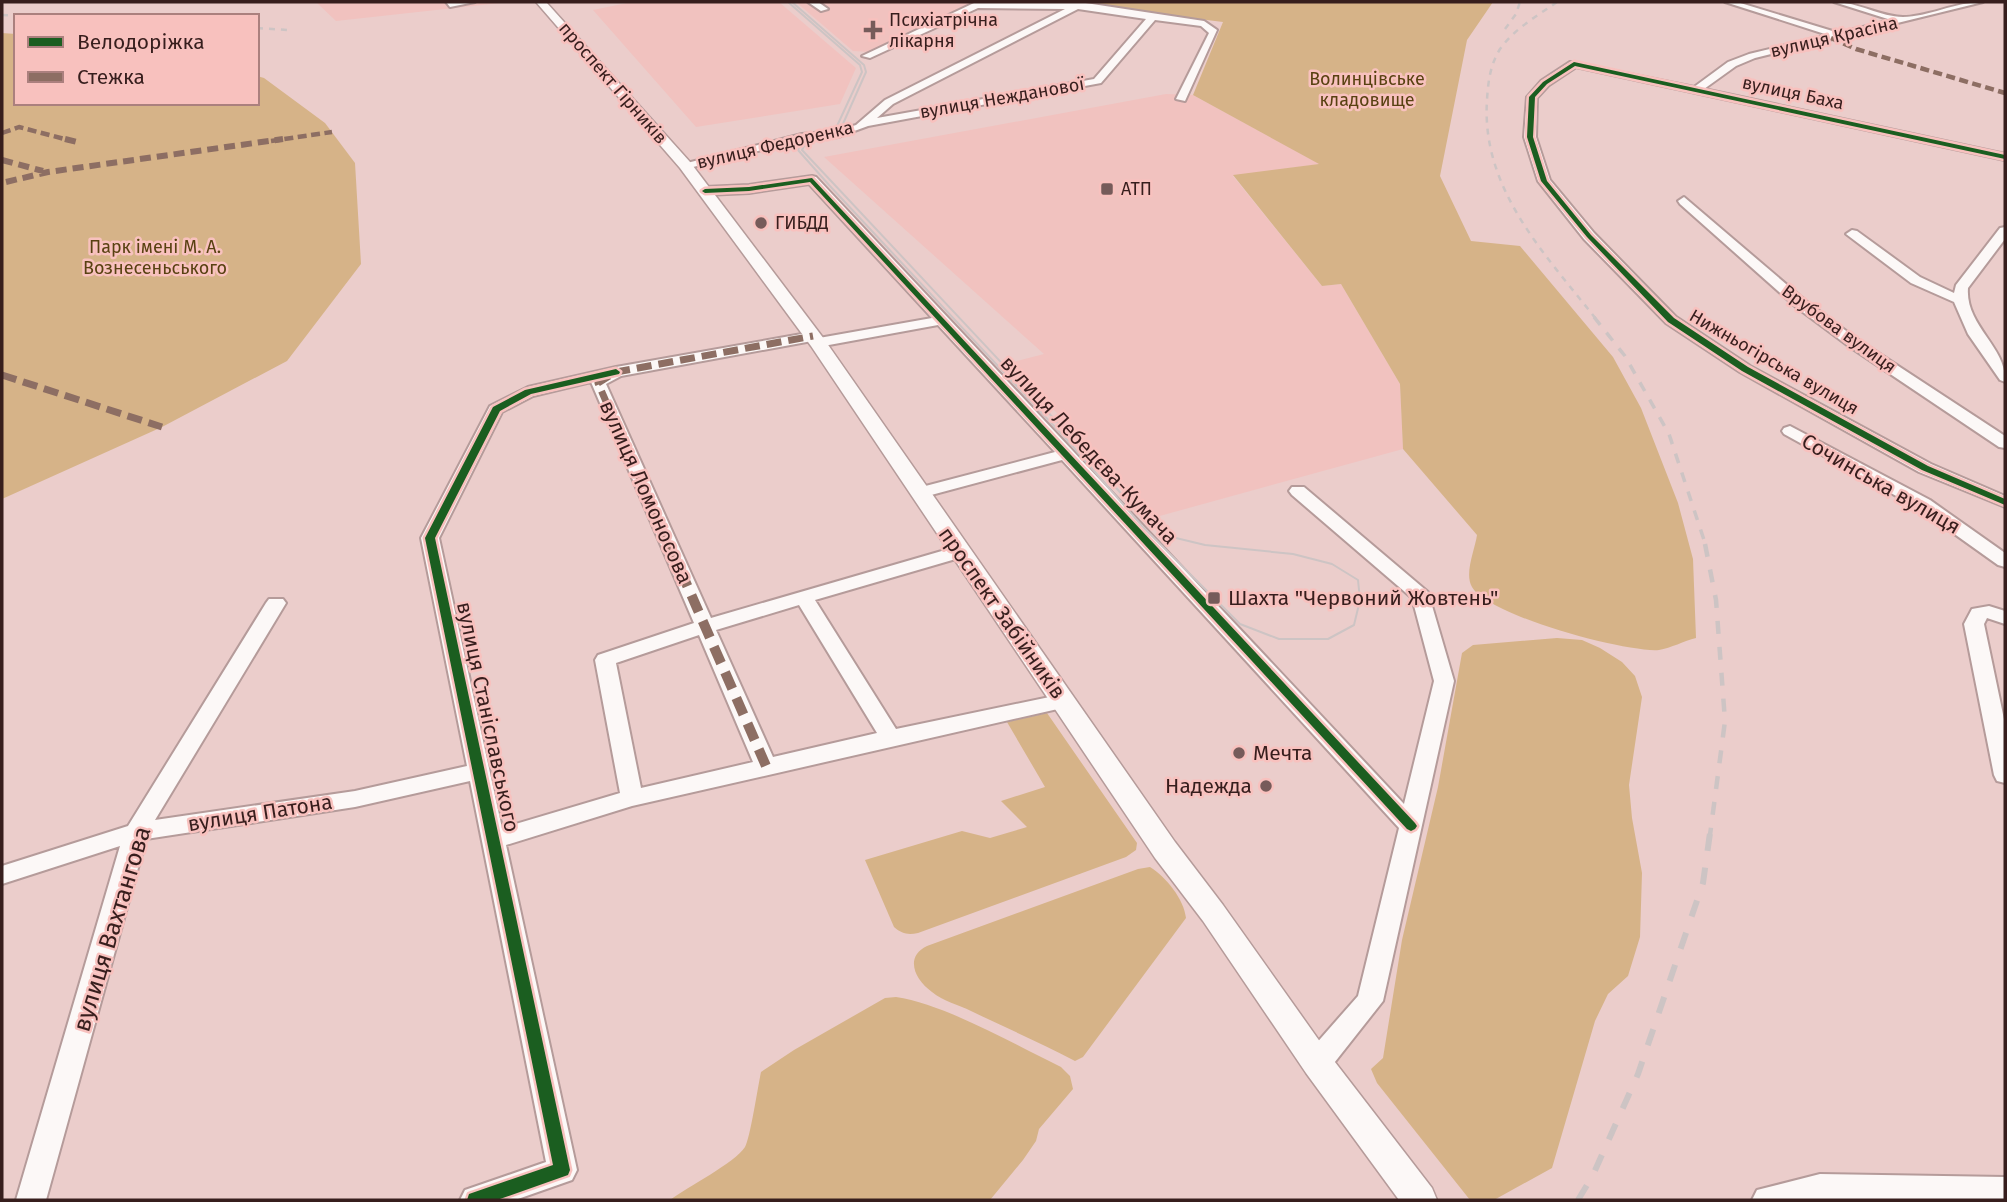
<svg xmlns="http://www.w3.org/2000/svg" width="2007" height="1202" viewBox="0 0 2007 1202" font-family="'Fira Sans',sans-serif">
	<rect width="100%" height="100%" fill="#ebcdcb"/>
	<path fill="#f1c2bf" d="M316 2H509L336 21Z
		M632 2H779L856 68 840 104 696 127 593 10Z
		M796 2H971L962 9 870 52 853 51Z
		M1166 94 1193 95 1320 164 1233 176 1322 286 1341 284 1400 384 1403 449 1156 517 1009 363 1044 354 824 157Z"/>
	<path fill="#d6b388" d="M1097 2H1493L1467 40 1440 176 1471 241 1520 246 1613 357 1641 408 1678 503 1693 559 1696 638C1684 641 1671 648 1659 650 1627 653 1489 616 1472 587 1464 574 1475 549 1477 535L1403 449 1400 384 1341 284 1322 286 1233 175 1319 164 1193 95 1223 22 1094 6Z
		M2 33 16 34V103H257V76L264 78 325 123 355 163 361 264 287 361 162 427 2 499Z
		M1557 638 1582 640 1600 648 1622 662 1635 676 1642 697 1629 785 1632 818 1642 873 1640 937 1628 976 1608 994 1595 1021 1552 1168 1494 1200H1470L1377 1083 1371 1069 1383 1058 1402 940 1438 787 1462 653 1473 645Z
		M1047 713 1137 843 1136 850 1126 857 918 933C908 935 902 934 894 927L865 860 962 831 990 838 1027 827 1001 801 1045 787 1007 722Z
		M1150 867C1166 877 1184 899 1186 918L1083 1057 1075 1061C1041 1043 1006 1028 971 1011 959 1005 943 1001 932 992 915 980 904 957 927 946L1138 869Z
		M896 997C945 1004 1015 1045 1061 1067L1070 1076 1073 1089 1039 1129 1036 1141 1023 1160 990 1200H670C687 1187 735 1163 745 1147 750 1139 758 1086 761 1072L794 1050 885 998Z"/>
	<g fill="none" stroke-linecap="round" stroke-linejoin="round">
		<defs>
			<path id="minor" d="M446 2H475L450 7Z
				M808 2H818L828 9 821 11Z
				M1079 2 1204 21 1217 30 1185 101 1176 99 1209 33 1201 26 1155 20 1101 83 868 126 838 137 802 140 685 169 679 165 802 134 837 131 856 125 885 100 1065 9 978 8 870 58 862 56 974 3ZM1078 9 1146 19 1094 79 877 118 893 104Z
				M1725 2H1737L1839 33 1891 20 1834 2C1858 2 1881 17 1903 17 1928 17 1955 2 1983 2L1755 58 1736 66 1704 89 2005 154V160L1576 67 1549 85 1537 98 1536 137 1550 180 1594 233 1676 317 1750 366 1931 464 2005 496V507L1919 472 1740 372 1666 323 1584 239 1538 181 1524 137 1527 97 1541 81 1570 62 1694 87 1728 62 1749 54 1828 35Z
				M812 176 816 177 1404 804 1434 681 1412 598 1292 495 1289 491 1292 487H1304L1428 592 1454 681 1383 1001 1327 1072 1317 1075 1307 1072 1303 1063 1307 1054 1358 996 1399 828 1062 460 920 498 914 497 911 493 914 489 1055 452 938 325 818 347 813 346 812 341 621 376 606 384 711 618 959 546 966 548 968 552 966 556 815 600 896 729 1064 694 1071 696 1074 701 1071 706 632 806 506 845 577 1170 572 1180 515 1200H460L465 1190 546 1162 470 781 355 807 146 839 46 1200H16L120 846 2 884V866L128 826 266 603 269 599H283L286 603 155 820 355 791 467 766 421 538 490 406 528 387 616 367 813 332 818 333 819 338 932 318 809 184 749 193 705 195 699 191 705 187 749 185ZM591 382 694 623 598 655 595 660 620 793 502 828 439 538 502 412 533 396ZM799 605 877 733 773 757 716 630ZM699 635 753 762 641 788 616 663Z
				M1684 197 1806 301 1857 339 2005 436V448L1999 447 1847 345 1796 307 1680 204 1678 201Z
				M2005 227V239L1968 288C1965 326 2007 347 2005 382L2000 380 1968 334 1954 302 1911 283 1846 234 1852 230 1857 231 1920 277 1954 293 1956 285 2000 228Z
				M1790 426 1930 500 2005 553V567L1998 565 1918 508 1784 434 1782 431 1784 428Z
				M1989 606 2005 611V624L1987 618 1984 624 2005 724V783L1997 781 1994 775 1964 624 1972 609Z
				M1820 1174 2005 1177V1200H1752L1757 1190Z"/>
			<path id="major" d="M536 2H546L690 162 824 339 1175 842 1223 905 1328 1053 1432 1188 1437 1200H1399L1306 1073 1203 921 1155 858 811 346 680 168Z"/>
		</defs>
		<use href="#minor" stroke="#b59b9a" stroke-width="4"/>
		<use href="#major" stroke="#b59b9a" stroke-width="3"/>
		<use href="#minor" fill="#fcf8f7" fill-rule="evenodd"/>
		<use href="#major" fill="#fcf8f7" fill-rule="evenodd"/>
		<path stroke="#cdc4c4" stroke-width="2" d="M788 2 860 65 862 72 837 126 800 146 798 150 829 185 1067 440 1142 526 1240 624 1279 639H1328L1354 625 1360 600 1358 580 1332 564 1293 554 1205 545 1176 538 1148 524 1073 439 802 150 804 146 842 126 866 72 864 65 792 2"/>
		<path stroke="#cdc4c4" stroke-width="2.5" stroke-dasharray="6 6" stroke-linecap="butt" d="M1557 2C1537 16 1514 29 1500 49 1490 65 1488 83 1487 100 1481 189 1545 254 1596 319
			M2 15 27 16
			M257 28 287 30
			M1505 29 1516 14 1520 2"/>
		<path stroke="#cdc4c4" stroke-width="3.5" stroke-dasharray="10 10" stroke-linecap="butt" d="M1594 317 1625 356 1669 434 1706 546"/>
		<path stroke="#cdc4c4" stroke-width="4.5" stroke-dasharray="13 13" stroke-linecap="butt" d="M1705 544 1716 600 1725 721 1710 835"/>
		<path stroke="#cdc4c4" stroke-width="6" stroke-dasharray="17 17" stroke-linecap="butt" d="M1578 1200 1593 1175 1638 1074 1703 883 1710 833"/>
		<path stroke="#8d6e63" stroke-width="4.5" stroke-dasharray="9 4.5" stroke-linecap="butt" d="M1831 38 1856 49 2005 93
			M2 133 19 127 72 141
			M271 141 332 132"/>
		<path stroke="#8d6e63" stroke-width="6" stroke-dasharray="11 6" stroke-linecap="butt" d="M65 139 77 142
			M2 160 43 171
			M6 182 48 172 283 139"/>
		<path stroke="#8d6e63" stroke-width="7" stroke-dasharray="15 7" stroke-linecap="butt" d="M2 375 162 427
			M669 546 598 383 616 372 813 336"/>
		<path stroke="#8d6e63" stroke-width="10" stroke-dasharray="18 10" stroke-linecap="butt" d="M669 544 766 766"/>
		<defs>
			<path id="cycleway" d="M1574 62 2005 155V159L1575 66 1547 84 1535 97 1533 137 1547 181 1591 235 1674 318 1748 367 1928 466 2005 499V505L1922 470 1742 371 1668 322 1587 237 1541 181 1527 137 1529 97 1543 82Z
				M812 178 1415 823 1417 826 1415 829 1411 831 1407 829 810 182 749 191 705 193 702 191 705 189 749 187Z
				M616 369 620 372 619 374 531 394 500 411 435 538 570 1170 568 1175 497 1200H467L469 1194 553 1165 425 538 493 407 525 390Z"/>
		</defs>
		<use href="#cycleway" stroke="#f8c1be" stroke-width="5"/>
		<use href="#cycleway" fill="#1b5e20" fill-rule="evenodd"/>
	</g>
	<g fill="#765b5a" stroke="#f8c1be" stroke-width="2.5">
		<path d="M869.5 19.5h7v7h7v7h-7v7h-7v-7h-7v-7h7z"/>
		<rect x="1100" y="182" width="14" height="14" rx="3.5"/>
		<circle cx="761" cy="223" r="7"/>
		<rect x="1207" y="591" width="14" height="14" rx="3.5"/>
		<circle cx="1239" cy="753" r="7"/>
		<circle cx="1266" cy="786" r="7"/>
	</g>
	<g text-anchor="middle" stroke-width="5" stroke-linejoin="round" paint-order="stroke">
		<g font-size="18" fill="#371e1d" stroke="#f8c1be" text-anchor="start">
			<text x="889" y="26">Психіатрічна<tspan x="889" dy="21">лікарня</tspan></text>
			<text x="1121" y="195">АТП</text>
			<text x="775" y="229">ГИБДД</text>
		</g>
		<g font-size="18" fill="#371e1d" stroke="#f8c1be">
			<text transform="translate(1834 37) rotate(-13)" y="6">вулиця Красіна</text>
			<text transform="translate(613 83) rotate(49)" y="6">проспект Гірників</text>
			<text transform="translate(1793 93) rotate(12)" y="6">вулиця Баха</text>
			<text transform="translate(1002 98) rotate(-10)" y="6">вулиця Нежданової</text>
			<text transform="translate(775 145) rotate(-13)" y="6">вулиця Федоренка</text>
			<text transform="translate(1839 329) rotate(36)" y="6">Врубова вулиця</text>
			<text transform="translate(1774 362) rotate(30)" y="6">Нижньогірська вулиця</text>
		</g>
		<g font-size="18" fill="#584111" stroke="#f8c1be">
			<text x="1367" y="85">Волинцівське<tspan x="1367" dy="21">кладовище</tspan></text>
			<text x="155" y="253">Парк імені М. А.<tspan x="155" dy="21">Вознесеньського</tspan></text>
		</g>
		<g font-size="21" fill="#371e1d" stroke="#f8c1be">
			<text transform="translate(1089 450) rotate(47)" y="7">вулиця Лебедєва-Кумача</text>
			<text transform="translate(1881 484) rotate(30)" y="7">Сочинська вулиця</text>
			<text transform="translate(646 492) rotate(66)" y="7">вулиця Ломоносова</text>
			<text transform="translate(1002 613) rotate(55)" y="7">проспект Забійників</text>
			<text transform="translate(488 717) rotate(78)" y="7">вулиця Станіславського</text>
			<text transform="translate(260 813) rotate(-9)" y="7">вулиця Патона</text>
		</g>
		<g font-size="21" fill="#371e1d" stroke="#f8c1be" text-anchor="start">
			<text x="1228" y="605">Шахта "Червоний Жовтень"</text>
			<text x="1253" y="760">Мечта</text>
			<text x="1252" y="793" text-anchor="end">Надежда</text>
		</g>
		<g font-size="24" fill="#371e1d" stroke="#f8c1be">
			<text transform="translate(112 929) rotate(-73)" y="8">вулиця Вахтангова</text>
		</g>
	</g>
	<rect width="2007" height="1202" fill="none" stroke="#371e1d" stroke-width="7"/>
	<rect x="14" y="14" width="245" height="91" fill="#f8c1be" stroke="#ab807e" stroke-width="2"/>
	<rect x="28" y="37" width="35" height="10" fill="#1b5e20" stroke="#ab807e" stroke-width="2"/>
	<text x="77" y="49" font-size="21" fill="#371e1d">Велодоріжка</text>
	<rect x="28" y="72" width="35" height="10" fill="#8d6e63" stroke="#ab807e" stroke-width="2"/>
	<text x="77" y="84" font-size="21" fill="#371e1d">Стежка</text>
</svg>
